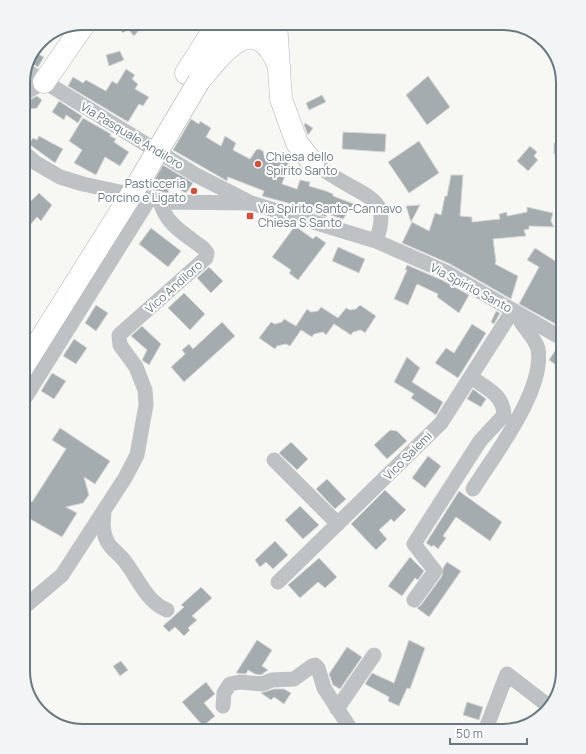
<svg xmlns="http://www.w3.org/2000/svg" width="586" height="754" viewBox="0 0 586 754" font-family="Manrope,sans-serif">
	<rect width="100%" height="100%" fill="#f7f7f4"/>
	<path fill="#a4acb0" stroke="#d8d8d7" d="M114 23H145L134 36 128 29 123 33Z
		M120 51 124 60 109 66 106 55Z
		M36 53 44 57 38 67 31 63Z
		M126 69 135 75 132 79 138 84 135 89 149 97 143 106 139 104 128 122 68 86 73 77 83 83 86 80 106 91 112 81 117 84Z
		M428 76 450 107 427 125 406 95Z
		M322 95 326 102 309 110 306 103Z
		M37 96 42 100 37 108 23 110V103Z
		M59 101 82 116 78 123 66 115 64 120 52 112Z
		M83 118 111 134 110 136 116 139 114 142 129 152 120 166 105 157 96 175 74 163 82 150 69 141Z
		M191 119 199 124 200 121 211 128 206 137 221 146 225 136 236 143 233 150 250 159 256 150 259 149 263 151 265 158 277 162 279 156 290 160 282 184 297 189 300 180 310 182 309 186 326 191 333 194V196L354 204 343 219 327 214 326 217 306 210V208L262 196 264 191 228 177 227 181 173 150Z
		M305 123 313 128 308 135 304 125Z
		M343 132 386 134 385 152 342 149Z
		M39 136 63 149 55 163 29 144 33 138 37 140Z
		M419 141 439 173 409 193 388 162Z
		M554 143H563V155L554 154Z
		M530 146 537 152 534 156 538 160 528 171 517 161Z
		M163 165 193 183 186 193 170 185 168 193 149 189Z
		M451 175H463L460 216 472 217V222L500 219 499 214 507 212V216L527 212V207L553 213 551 221 554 227 529 226V229L524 230 526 236 493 239 496 261 495 264 518 276 511 299 450 264 402 243 412 222 429 231 435 213 441 215 445 196H447Z
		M39 193 52 205 41 221 37 217 23 233V209Z
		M420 205 411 222 406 206Z
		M295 226 313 239 316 236 326 243 298 280 289 273 291 270 272 257Z
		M151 228 181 251 168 267 139 244Z
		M338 247 365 259 359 273 332 261Z
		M535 248 563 266V328L519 304 539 267 527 260Z
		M407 265 442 280 469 295 459 313 437 297 438 294 417 284 408 305 394 299 407 270H405Z
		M209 267 223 281 211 293 197 278Z
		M184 293 205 314 190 330 168 308Z
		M96 305 108 313 96 331 85 323Z
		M360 305 376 316 365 333 361 330 353 332 351 335 334 324 326 335 323 332 314 334 312 337 301 330 290 346 286 344 277 346 275 349 259 338 271 322 275 324 282 322 284 319 296 326 307 309 311 312 318 311 321 307 338 318 346 308 350 310 356 309Z
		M496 311 500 313 494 324 491 322Z
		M222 322 235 336 184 382 171 367 185 354 182 350 189 344 193 349Z
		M472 324 486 333 458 378 435 363 446 348 454 353Z
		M142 326 161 344 149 365 142 360 147 350 131 336Z
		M74 339 87 348 76 364 63 356Z
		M558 346 563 348V370L549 360Z
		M407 357 420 368 412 382 443 402 436 415 411 398 414 394 394 382Z
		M52 373 66 381 54 399 41 391Z
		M473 389 486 399 481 407 467 399Z
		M60 428 110 461 95 484 84 477 89 495 83 503 66 507 77 513 62 537 23 515V497L32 502 66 449 52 440Z
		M390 430 397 431 407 441 387 459 374 445Z
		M291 442 308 459 297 470 279 453Z
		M428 456 441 466 425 488 412 478Z
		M327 479 346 499 335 509 316 489Z
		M385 490 406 510 394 522 391 519 379 530 387 539 376 550 351 524Z
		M459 491 502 522 490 541 456 517 443 536 446 538 438 549 433 545 432 547 426 543Z
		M300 506 319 525 303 539 285 520Z
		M275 541 288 555 273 569 266 562 260 567 255 560Z
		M410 557 424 571 418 580 415 578 402 596 388 586Z
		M319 558 337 577 325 588 318 582 300 598 288 585Z
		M447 562 461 571 429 617 417 608 421 605 442 576 443 568Z
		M201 587 212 598 192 616 197 620 188 628 190 630 184 636 175 627 169 632 163 626 184 607 181 605Z
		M257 640 272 650 262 666 268 670 261 675 255 674 248 670 246 674 236 673Z
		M409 640 425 648 410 689 407 688 399 706 388 701 389 697 365 684 372 673 394 683Z
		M347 647 362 657 340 689 333 685 329 674Z
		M121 661 128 670 120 676 113 666Z
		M206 682 215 694 204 703 215 716 203 726 182 702Z
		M274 689H284L291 693 284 704 274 697 271 700 261 693Z
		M467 702 483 707 479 720 463 715Z"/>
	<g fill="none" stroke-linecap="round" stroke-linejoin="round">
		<defs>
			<path id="highway" d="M276 23 281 99 297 143 313 163
				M217 51 235 23
				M186 73 218 23
				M199 81C222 54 254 7 279 66
				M44 82 85 23"/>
		</defs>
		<use href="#highway" stroke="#b0b4b6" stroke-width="23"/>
		<path stroke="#bec2c5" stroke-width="15" d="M27 71 196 175 251 203 376 241 446 272 563 339
			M23 94 44 82
			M23 152 36 163 60 177 83 184 166 202 249 203
			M313 163C323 169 334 177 345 183 374 200 390 203 376 241
			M23 401 150 198
			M274 460 338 524
			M473 489C495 454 545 390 538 349 536 340 526 330 521 322L525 317
			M104 511C103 522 102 531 107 541 110 548 118 553 123 559 138 577 145 601 167 610
			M278 582 441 423 513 310
			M414 600 435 571 414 544 480 441 504 415C503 394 487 389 471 377
			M23 608 62 575 125 478 137 455 146 405 145 390 136 367 120 345 119 335 206 258 207 253 203 248C185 234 165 224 160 201
			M223 706 224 693 230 684 240 682 262 684 272 680 294 679 312 666 315 665 318 668 324 688 352 731
			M337 709 374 655
			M485 731 507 674 550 707"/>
		<use href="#highway" stroke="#fff" stroke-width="22"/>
		<defs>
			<path id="highway-bridge" d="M23 367 136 187 199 81"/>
		</defs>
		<use href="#highway-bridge" stroke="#b0b4b6" stroke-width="23" stroke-linecap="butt"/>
		<use href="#highway-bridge" stroke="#fff" stroke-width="22"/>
	</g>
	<g fill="#ce543d" stroke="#fff" stroke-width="1.5">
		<circle cx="258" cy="164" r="4"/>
		<circle cx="194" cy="191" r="4"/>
		<rect x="246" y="212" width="8" height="8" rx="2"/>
	</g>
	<g text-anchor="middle" stroke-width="4" stroke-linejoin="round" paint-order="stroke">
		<g font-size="12" fill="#697981" stroke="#fff">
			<text transform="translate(132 136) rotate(31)" y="4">Via Pasquale Andiloro</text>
			<text transform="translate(174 287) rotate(-42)" y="4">Vico Andiloro</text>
			<text transform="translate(471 288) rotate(28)" y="4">Via Spirito Santo</text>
			<text transform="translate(408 456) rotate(-45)" y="4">Vico Salemi</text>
		</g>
		<g font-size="12" fill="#697981" stroke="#fff" text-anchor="start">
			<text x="266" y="161">Chiesa dello<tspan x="266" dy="14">Spirito Santo</tspan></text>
			<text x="186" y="188" text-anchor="end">Pasticceria<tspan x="186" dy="14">Porcino e Ligato</tspan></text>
			<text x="258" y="213">Via Spirito Santo-Cannavo<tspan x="258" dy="14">Chiesa S.Santo</tspan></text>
		</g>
	</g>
	<path d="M0 0H586V754H0ZM83 30H503A53 53 0 0 1 556 83V671A53 53 0 0 1 503 724H83A53 53 0 0 1 30 671V83A53 53 0 0 1 83 30Z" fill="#f3f4f5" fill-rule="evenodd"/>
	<path fill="none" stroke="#697981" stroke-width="2" d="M83 30H503A53 53 0 0 1 556 83V671A53 53 0 0 1 503 724H83A53 53 0 0 1 30 671V83A53 53 0 0 1 83 30Z"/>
	<path d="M450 738v6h77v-6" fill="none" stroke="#697981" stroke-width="2"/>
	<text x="456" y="738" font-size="12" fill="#697981" stroke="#ffffff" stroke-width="3" paint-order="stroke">50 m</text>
</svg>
